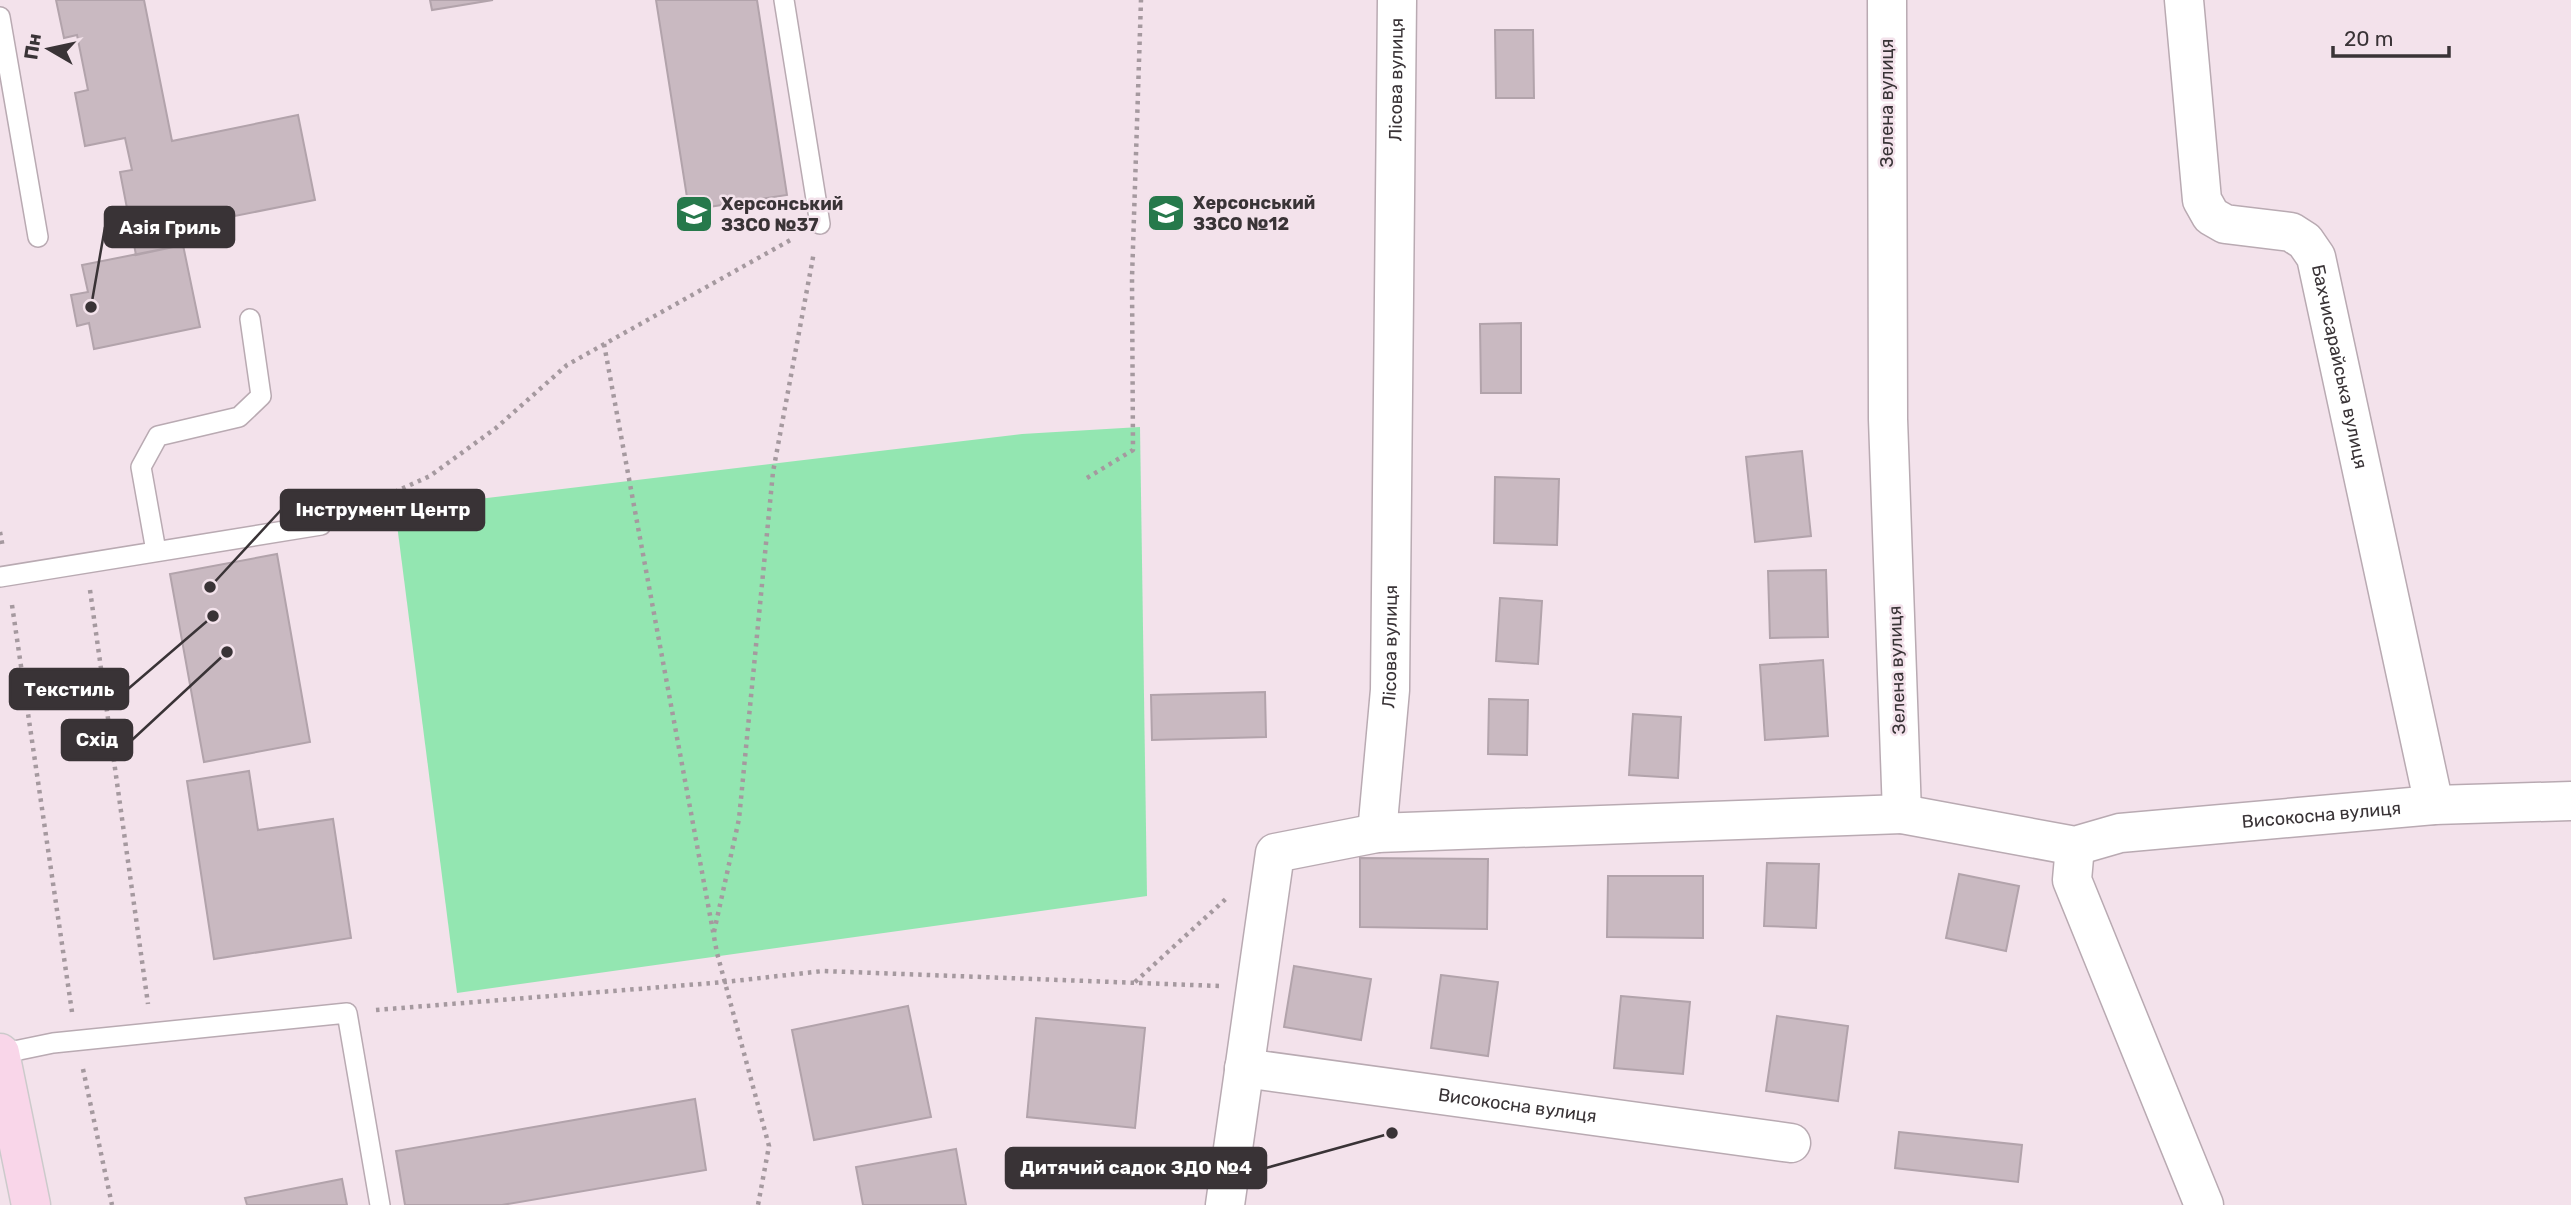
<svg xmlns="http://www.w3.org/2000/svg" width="2571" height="1205" viewBox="0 0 2571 1205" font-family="Rubik,sans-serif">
	<rect width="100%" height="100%" fill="#f3e2eb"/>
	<path fill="#93e6b1" d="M1140 427 1147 896 457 993 395 509 1022 434Z"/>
	<path fill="#c9b9c1" stroke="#b2a3ab" stroke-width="2" d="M56 0H144L172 141 298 115 315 200 179 227 183 245 136 255 120 172 132 170 125 138 85 146 75 93 88 90 77 35 64 38Z
		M430 0H493L432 10Z
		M656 0H757L787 195 689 210Z
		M1495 30H1533L1534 98H1496Z
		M183 245 200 327 94 349 89 323 77 326 71 295 88 292 82 265Z
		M1521 323V393H1481L1480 324Z
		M1802 451 1811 536 1755 542 1746 457Z
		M1495 477 1559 479 1557 545 1494 543Z
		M277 554 310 742 204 762 170 574Z
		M1826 570 1828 637 1770 638 1768 571Z
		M1500 598 1542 601 1538 664 1496 661Z
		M1823 660 1828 736 1765 740 1760 665Z
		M1265 692 1266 737 1152 740 1151 695Z
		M1489 699 1528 700 1527 755 1488 754Z
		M1633 714 1681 717 1678 778 1629 775Z
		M249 771 258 830 333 819 351 938 214 959 187 781Z
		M1360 858 1488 859 1487 929 1360 927Z
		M1767 863 1819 864 1816 928 1764 926Z
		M1959 874 2019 886 2006 951 1946 938Z
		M1608 876H1703V938L1607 937Z
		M1294 966 1371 979 1361 1040 1284 1027Z
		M1441 975 1498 982 1488 1056 1431 1048Z
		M1621 996 1690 1002 1683 1074 1614 1068Z
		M908 1006 931 1117 814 1140 792 1030Z
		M1777 1016 1848 1026 1838 1101 1766 1091Z
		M1036 1018 1145 1028 1135 1128 1027 1117Z
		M695 1099 706 1170 502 1205H405L396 1151Z
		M1899 1132 2022 1145 2018 1182 1895 1168Z
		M956 1149 966 1205H863L856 1167Z
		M342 1179 347 1205H247L245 1198Z"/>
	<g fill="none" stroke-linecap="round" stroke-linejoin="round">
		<defs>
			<path id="lane" d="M784 0 820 224
				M0 17 38 237
				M156 551 141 467 158 436 239 417 261 396 250 319
				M0 577 321 525
				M0 1054 53 1043 347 1013 380 1205"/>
			<g id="street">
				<path id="s1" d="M2184 0 2202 200 2211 216 2225 224 2291 232 2305 241 2316 257 2434 805"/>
				<path id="s2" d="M1902 814 2075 846 2120 833 2434 805 2571 801"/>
				<path id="s3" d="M1377 833 1390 690 1397 0"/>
				<path d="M2075 846 2072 880 2204 1205"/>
				<path id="s4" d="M1244 1068 1791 1143"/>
				<path d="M1225 1205 1275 853 1377 833 1902 814 1888 419 1887 0"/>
			</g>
			<path id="primary" d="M0 1053 31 1205"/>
		</defs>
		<use href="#lane" stroke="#b9aab2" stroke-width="22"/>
		<use href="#street" stroke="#b9aab2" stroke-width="41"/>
		<use href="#primary" stroke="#cccacb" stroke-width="41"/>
		<path stroke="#a5999f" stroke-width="4.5" stroke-dasharray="3.5 5" stroke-linecap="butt" d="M604 344 717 953 769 1146 758 1205
			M1087 478 1133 450 1132 278 1141 0
			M348 513 430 476 496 428 567 365 794 238
			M0 532 3 548
			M90 590 148 1004
			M12 605 72 1012
			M714 932 739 819 773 472 814 252
			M1135 982 1229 896
			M376 1010 725 982 823 971 1219 986
			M83 1069 112 1205"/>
		<use href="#lane" stroke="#fff" stroke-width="19"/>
		<use href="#street" stroke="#fff" stroke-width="38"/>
		<use href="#primary" stroke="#f9d6e9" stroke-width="38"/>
	</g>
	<defs>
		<symbol id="school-square" viewBox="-11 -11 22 22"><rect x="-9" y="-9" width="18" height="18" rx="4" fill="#26794b" stroke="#f3e2eb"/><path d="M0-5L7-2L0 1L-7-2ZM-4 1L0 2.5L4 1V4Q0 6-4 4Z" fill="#fff"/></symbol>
	</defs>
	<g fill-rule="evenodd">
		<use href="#school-square" x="1144" y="191" width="44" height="44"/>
		<use href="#school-square" x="672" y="192" width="44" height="44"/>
	</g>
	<g text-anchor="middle" stroke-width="5" stroke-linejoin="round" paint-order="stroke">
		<g font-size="18" fill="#393336" stroke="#f3e2eb">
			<text dy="6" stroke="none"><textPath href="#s3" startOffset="754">Лісова вулиця</textPath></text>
			<text transform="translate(1887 103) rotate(-90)" y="6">Зелена вулиця</text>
			<text dy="6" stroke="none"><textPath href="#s1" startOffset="450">Бахчисарайська вулиця</textPath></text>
			<text dy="6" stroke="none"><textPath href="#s3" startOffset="187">Лісова вулиця</textPath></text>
			<text transform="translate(1897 670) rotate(-92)" y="6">Зелена вулиця</text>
			<text dy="6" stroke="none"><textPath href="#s2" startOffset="425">Високосна вулиця</textPath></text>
			<text dy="6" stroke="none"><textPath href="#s4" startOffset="276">Високосна вулиця</textPath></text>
		</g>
		<g font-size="18" font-weight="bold" fill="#393336" stroke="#f3e2eb" text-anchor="start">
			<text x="1193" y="209">Херсонський<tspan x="1193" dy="21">ЗЗСО №12</tspan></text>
			<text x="721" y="210">Херсонський<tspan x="721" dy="21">ЗЗСО №37</tspan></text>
		</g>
	</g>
	<path fill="none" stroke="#393336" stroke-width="2.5" d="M91 307L105 227M210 587L281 510M213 616L128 689M227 652L132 740M1392 1133L1266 1168"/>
	<g fill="#393336" stroke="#f3e2eb" stroke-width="2.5">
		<circle cx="91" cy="307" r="7"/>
		<circle cx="210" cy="587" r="7"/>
		<circle cx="213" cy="616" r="7"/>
		<circle cx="227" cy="652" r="7"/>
		<circle cx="1392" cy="1133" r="7"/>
	</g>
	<g fill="#393336" stroke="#393336" stroke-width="2.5">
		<rect x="105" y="207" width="129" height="40" rx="7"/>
		<rect x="281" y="490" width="203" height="40" rx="7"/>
		<rect x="10" y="669" width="118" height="40" rx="7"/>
		<rect x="62" y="720" width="70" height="40" rx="7"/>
		<rect x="1006" y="1148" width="260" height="40" rx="7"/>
	</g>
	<g font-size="19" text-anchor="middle" font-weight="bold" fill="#fff">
		<text x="170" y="234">Азія Гриль</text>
		<text x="383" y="516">Інструмент Центр</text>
		<text x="69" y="696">Текстиль</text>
		<text x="97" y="746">Схід</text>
		<text x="1136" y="1174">Дитячий садок ЗДО №4</text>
	</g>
	<g transform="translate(49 49) rotate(279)" stroke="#f3e2eb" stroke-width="5" paint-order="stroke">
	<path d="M0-5L12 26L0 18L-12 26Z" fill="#393336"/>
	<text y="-10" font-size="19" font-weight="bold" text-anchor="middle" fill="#393336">Пн</text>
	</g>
	<path d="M2333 46v10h116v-10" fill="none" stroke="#393336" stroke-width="3.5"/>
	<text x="2344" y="46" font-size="21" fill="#393336" stroke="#f3e2eb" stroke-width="5" paint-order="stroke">20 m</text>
</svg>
